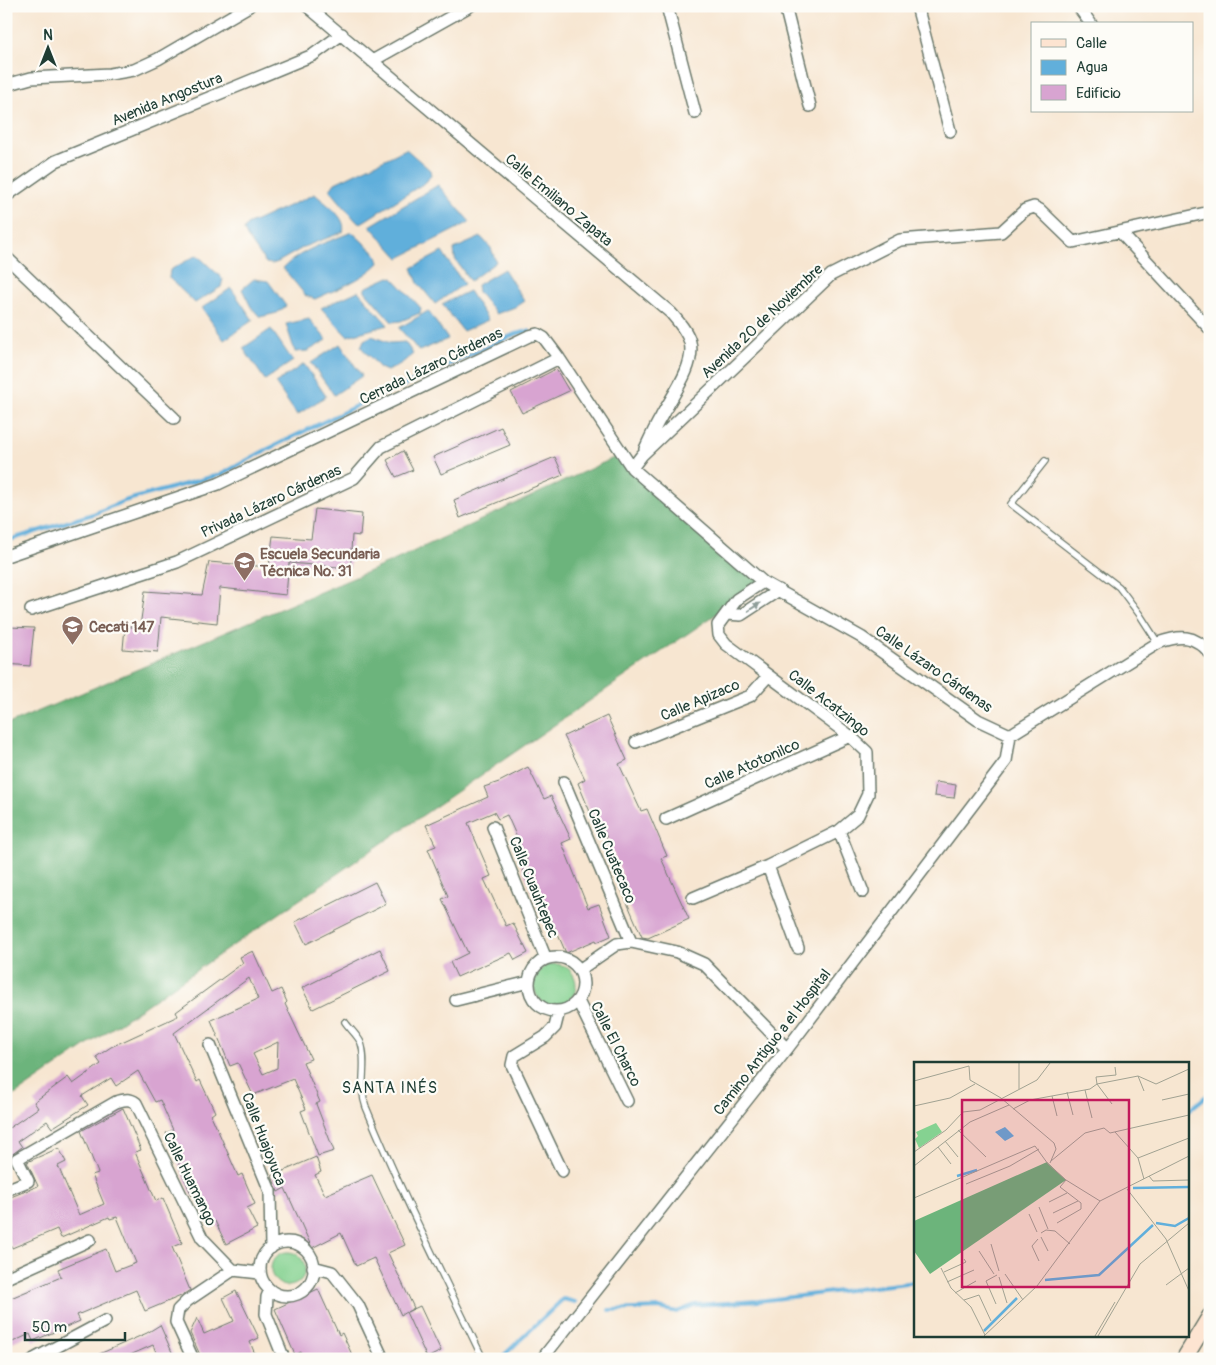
<svg xmlns="http://www.w3.org/2000/svg" width="1216" height="1365" viewBox="0 0 1216 1365" font-family="Pangolin,sans-serif">
	<rect width="100%" height="100%" fill="#fdfcf7"/>
	<filter id="ink" filterUnits="userSpaceOnUse"><feTurbulence type="fractalNoise" baseFrequency=".02" numOctaves="2"/><feDisplacementMap in="SourceGraphic" scale="10" xChannelSelector="R" yChannelSelector="G"/><feConvolveMatrix kernelMatrix="1 2 1 2 8 2 1 2 1" color-interpolation-filters="sRGB"/></filter>
	<filter id="wash" filterUnits="userSpaceOnUse"><feTurbulence type="fractalNoise" baseFrequency=".0096" numOctaves="4" result="noise"/><feDisplacementMap in="SourceGraphic" scale="20" xChannelSelector="R" yChannelSelector="G"/><feGaussianBlur stdDeviation="1.12" result="paint"/><feColorMatrix in="noise" values="0 0 0 0 0 0 0 0 0 0 0 0 0 0 0 0 0 1.4 0 .05"/><feComposite in="paint" operator="in"/></filter>
	<g filter="url(#wash)">
		<rect width="100%" height="100%" fill="#f7e6d1"/>
		<path fill="#85d291" stroke="#528862" d="M534 985a21 21 0 1 1 42 0a21 21 0 1 1-42 0Z
			M271 1269a17 17 0 1 1 34 0a17 17 0 1 1-34 0Z"/>
		<path fill="#6cb47b" stroke="#467858" d="M622 454 763 582 6 1101V725L391 562Z"/>
		<path fill="#61afdb" stroke="#407688" d="M406 149 430 170 431 175 426 182 366 220 361 223 356 221 330 190 335 183Z
			M438 185 470 222 399 258 370 226Z
			M315 194C324 203 348 217 343 232L306 246 278 262 272 264 266 263 247 237 244 230 247 225Z
			M352 232 377 255 379 263C362 280 337 289 315 299L306 296 283 268C302 249 328 242 352 232Z
			M481 237 491 248 496 262 470 281 455 259 454 249Z
			M442 252 464 284 435 304 418 283 412 268Z
			M197 255 223 279 221 287 195 303 169 278 170 270Z
			M504 269 524 301 515 307 496 314 478 292 477 285Z
			M389 277 393 278 421 308 420 313 401 321 392 322 365 291V288Z
			M254 279 268 281 286 306 277 313 260 317 251 307 242 289Z
			M231 288 253 320 224 340 202 308Z
			M358 291 388 325 347 336 321 308Z
			M469 291 488 320 463 331 442 304Z
			M428 311 448 339 419 351 399 328Z
			M309 319 327 340 308 351 295 352 286 324Z
			M271 329 293 361 265 380 243 348Z
			M372 336 390 343 405 342 413 354 402 363 387 371 380 368 361 347 364 340Z
			M340 344 362 376 334 395 311 363Z
			M304 364 326 396 297 415 275 383Z"/>
		<g fill="none" stroke-linecap="round" stroke-linejoin="round">
			<path stroke="#61afdb" stroke-width="4" d="M6 541 93 514 124 501 222 474 264 451 360 404 410 383 515 334 529 331
				M1187 1112 1210 1093
				M609 1310 659 1308 677 1312 695 1305 758 1301 915 1282
				M500 1359 563 1299 575 1302"/>
		</g>
		<g id="blocks">
			<path fill="#d8a4d1" fill-rule="evenodd" d="M556 369 569 391 522 413 511 392Z
				M501 427 510 445 441 474 433 457Z
				M403 451 413 470 396 477 387 460Z
				M555 457 563 475 460 518 454 500Z
				M315 509 362 514 360 536 352 535 350 568 289 563 286 595 220 588 217 623 161 617 158 652 123 649 125 627H140L145 591 202 595 209 562 269 567 273 536 311 539Z
				M9 627 34 628 30 666 7 664Z
				M607 716 627 760 619 764 641 811 647 809 667 856 661 858 689 919 648 938 642 937 616 877 622 874 603 829 598 831 578 783 585 779 564 736Z
				M528 767 544 799 551 796 571 839 562 843 588 908 599 904 611 936 597 942 596 940 566 953 552 921 545 924 520 862 527 860 507 815 498 819 494 812 468 823 491 876 484 879 506 926 513 923 528 953 515 960 511 953 457 977 450 962 468 953 442 899 448 896 428 849 436 846 426 825 488 797 484 787 499 782Z
				M936 782 956 785 954 798 934 796Z
				M375 882 386 904 306 944 295 922Z
				M380 949 390 971 313 1009 302 988Z
				M253 951 272 993 281 989 287 1002 285 1004 311 1059 303 1062 320 1102 316 1104 334 1151 318 1156 301 1111 306 1109 293 1079 253 1095 238 1063 230 1066 211 1020 258 999 249 978 174 1033 197 1082 200 1080 215 1112 211 1115 238 1176 242 1174 255 1204 247 1208 257 1228 226 1244 215 1221 211 1223 198 1193 192 1196 166 1133 173 1130 160 1100 155 1102 138 1071 116 1086 111 1078 82 1096 88 1105 52 1128 47 1121 18 1141 22 1147 6 1159V1124L9 1128 38 1108 34 1102 68 1077 73 1084 101 1064 96 1057 111 1047 178 1016 176 1012 243 963 240 957ZM278 1042 277 1068 263 1074 253 1054Z
				M123 1108 141 1150 135 1152 156 1201 163 1198 182 1243 172 1247 190 1290 181 1296 145 1311 136 1290 77 1315 80 1321 33 1341 30 1334 6 1345V1300L61 1277 58 1269 106 1249 115 1271 136 1263 117 1217 110 1219 109 1217 61 1238 57 1229 12 1248 6 1234V1199L38 1186 27 1162 59 1148 66 1162 58 1166 79 1215 104 1204 92 1175 98 1173 81 1131Z
				M316 1157 321 1172 315 1175 325 1195 372 1175 405 1245 388 1253 414 1308 407 1312 420 1306 441 1351 427 1358 406 1312 401 1315 374 1258 356 1266 341 1233 312 1248 285 1188 278 1192 272 1176Z
				M318 1289 339 1335 342 1333 354 1359H304L301 1352 295 1355 275 1309Z
				M236 1291 259 1338 250 1342 257 1359H202L190 1333 197 1318 204 1334 234 1321 223 1298Z
				M160 1325 175 1359H159L153 1345 121 1359H88L147 1333Z"/>
		</g>
	</g>
	<g filter="url(#ink)">
		<use href="#blocks" fill-opacity="0" stroke="#6b786b" stroke-width="1"/>
		<g fill="none" stroke-linecap="round" stroke-linejoin="round">
			<defs>
				<path id="lane" d="M1045 461 1011 504 1119 587 1140 615 1158 643
					M345 1022C350 1029 358 1036 361 1043 368 1064 358 1086 366 1107 401 1193 443 1275 483 1359"/>
				<path id="street" d="M307 6 671 313C678 321 687 331 690 342 696 366 671 397 661 417 655 427 650 438 645 449
					M667 6 695 113
					M785 6 810 106
					M917 6 950 131
					M1078 6 1091 24
					M372 61 470 6
					M6 85 31 78 110 74 134 70 158 59 249 6
					M6 196 56 161 313 55 342 34
					M1120 232 1210 329
					M6 257 174 418
					M632 468 642 455 831 275 900 240 1001 232 1025 210 1034 207 1040 210 1073 242 1210 212
					M6 556 218 484 529 336 537 334 544 338 559 358 632 468 763 582 861 637 978 720 1010 735
					M31 610 177 562 354 478 381 447 559 358
					M726 614 741 615 779 590
					M1010 735 1158 643C1180 635 1194 634 1210 653
					M636 742 750 696 768 676
					M564 782 631 942
					M666 819 850 736
					M493 827 546 959
					M839 831 863 892
					M768 866 798 948
					M693 898 768 866 839 831 858 815 868 794 867 752 850 736 726 644 719 635 718 625 737 599 763 582
					M529 984a27 27 0 1 1 54 0a27 27 0 1 1-54 0Z
					M579 970 617 944 631 942 677 952 704 964 787 1049
					M456 1000 529 982
					M578 1001 627 1101
					M559 1011 555 1027 545 1037 514 1056 512 1065 562 1171
					M210 1045 270 1191 271 1248
					M6 1190 28 1181 17 1159 116 1102C124 1100 129 1098 136 1103L202 1238 233 1270
					M260 1269a27 27 0 1 1 54 0a27 27 0 1 1-54 0Z
					M313 1267 332 1272 358 1305 383 1359
					M6 1278 90 1240
					M270 1290 267 1297 266 1314 284 1359
					M34 1359 105 1321
					M193 1359 176 1322 178 1310 187 1301 233 1270 260 1273
					M542 1359 787 1049 1006 761 1010 735"/>
				<path id="secondary" d="M1184 1359 1210 1316"/>
			</defs>
			<use href="#lane" stroke="#6b786b" stroke-width="8"/>
			<use href="#street" stroke="#6b786b" stroke-width="14"/>
			<use href="#secondary" stroke="#6b786b" stroke-width="18"/>
			<use href="#lane" stroke="#fff" stroke-width="5.5"/>
			<use href="#street" stroke="#fff" stroke-width="11"/>
			<use href="#secondary" stroke="#fde4d1" stroke-width="15"/>
		</g>
		<defs><path id="oneway-solid" d="M-6-.8H1V-3.2L6.5 0L1 3.2V.8H-6Z" transform="scale(1.25)"/></defs>
		<use fill="#8f9e9a" href="#oneway-solid" transform="translate(754 607) rotate(-33)"/>
	</g>
	<defs>
		<symbol id="school-pin" viewBox="-11 -11 22 30"><path d="M0 17L-7.5 6A9.5 9.5 0 1 1 7.5 6Z" fill="#8d6e63" stroke="#fdfcf7"/><path d="M0-5L7-2L0 1L-7-2ZM-4 1L0 2.5L4 1V4Q0 6-4 4Z" fill="#fff"/></symbol>
	</defs>
	<g fill-rule="evenodd">
		<use href="#school-pin" x="232" y="550" width="25" height="34"/>
		<use href="#school-pin" x="60" y="614" width="25" height="34"/>
	</g>
	<g text-anchor="middle" stroke-width="4.5" stroke-linejoin="round" paint-order="stroke">
		<g font-size="15" fill="#1f3d34" stroke="#fdfcf7">
			<text transform="translate(167 99) rotate(-22)" y="5">Avenida Angostura</text>
			<text transform="translate(559 200) rotate(40)" y="5">Calle Emiliano Zapata</text>
			<text transform="translate(762 321) rotate(-43)" y="5">Avenida 20 de Noviembre</text>
			<text transform="translate(431 366) rotate(-26)" y="5">Cerrada Lázaro Cárdenas</text>
			<text transform="translate(271 501) rotate(-25)" y="5">Privada Lázaro Cárdenas</text>
			<text transform="translate(934 669) rotate(35)" y="5">Calle Lázaro Cárdenas</text>
			<text transform="translate(700 700) rotate(-23)" y="5">Calle Apizaco</text>
			<text transform="translate(829 703) rotate(38)" y="5">Calle Acatzingo</text>
			<text transform="translate(752 764) rotate(-24)" y="5">Calle Atotonilco</text>
			<text transform="translate(612 856) rotate(67)" y="5">Calle Cuatecaco</text>
			<text transform="translate(534 887) rotate(68)" y="5">Calle Cuauhtepec</text>
			<text transform="translate(772 1042) rotate(-52)" y="5">Camino Antiguo a el Hospital</text>
			<text transform="translate(616 1044) rotate(63)" y="5">Calle El Charco</text>
			<text transform="translate(264 1139) rotate(69)" y="5">Calle Huajoyuca</text>
			<text transform="translate(190 1179) rotate(64)" y="5">Calle Huamango</text>
		</g>
		<g font-size="15" font-weight="bold" fill="#785e54" stroke="#fdfcf7" text-anchor="start">
			<text x="260" y="559">Escuela Secundaria<tspan x="260" dy="17">Técnica No. 31</tspan></text>
			<text x="89" y="632">Cecati 147</text>
		</g>
		<g font-size="16" letter-spacing="1" fill="#1f3d34" stroke="#fdfcf7">
			<text x="390" y="1093">SANTA INÉS</text>
		</g>
	</g>
	<g transform="translate(914 1062)">
		<rect width="275" height="275" fill="#f7e6d1"/>
		<path d="M22 61 28 70 5 86 1 77 4 74 2 70Z" fill="#85d291"/>
		<path d="M133 100 152 118 16 212 0 189V159Z" fill="#6cb47b"/>
		<path d="M91 65 100 74 91 79 81 70Z" fill="#61afdb"/>
		<path fill="none" stroke="#61afdb" stroke-width="2.5" d="M43 114 63 108M219 126 275 125M242 161 261 164 275 156M131 218 185 213 239 163M70 269 103 236"/>
		<path fill="none" stroke="#a1a292" stroke-width="1" d="M224 14 230 29M0 19 55 4 56 18 87 36 140 81 142 87 136 101M105 27V1M171 28 178 56M153 30 159 53M138 34 143 54M248 38 275 32M198 42 183 22 182 15 202 13 201 5M0 44 36 36 61 22M99 47 116 38 176 27 183 22 224 14 242 22 275 7M44 68 72 95M201 70 224 96 230 117M31 79 44 95M24 85 37 102M0 90 32 68 49 50 66 48 123 18 136 1M224 96 275 76M137 99 171 71 190 66 196 71 275 53M0 104 56 60 95 43M235 114 239 119 275 118M52 122 96 104 125 87M213 127 252 177 275 229M0 136 121 84 134 102 152 118 186 139M186 139 275 94M135 140 153 131M125 145 134 167M139 151 164 139M115 152 123 170M143 161 167 147V141L146 125 152 118M127 171 132 168 141 169 156 182M127 175 134 189M124 177 118 184 125 199M77 182 85 209M65 189 80 212M27 206 37 226 57 245 71 273M30 210 52 200 50 197M91 212 109 238M85 215 93 241M33 220 60 208M252 223 275 206M41 231 62 219M50 238 65 233 77 259M82 242 72 219 83 213M70 274 123 224 186 139M181 274 201 240M184 274 226 202 275 161"/>
		<path fill="#c2185b" fill-opacity="0.15" stroke="#c2185b" stroke-width="2.5" d="M48 38H215V225H48Z"/>
		<rect width="275" height="275" fill="none" stroke="#1f3d34" stroke-width="2.5"/>
	</g>
	<rect width="1216" height="1365" fill="none" stroke="#fdfcf7" stroke-width="25"/>
	<rect x="1031" y="22" width="162" height="90" fill="#fdfcf7" stroke="#a4b0a9"/>
	<rect x="1041" y="39" width="25" height="8" fill="#fde4d1" stroke="#a4b0a9"/>
	<text x="1076" y="48" font-size="15" fill="#1f3d34">Calle</text>
	<rect x="1041" y="60" width="25" height="15" fill="#61afdb" stroke="#a4b0a9"/>
	<text x="1076" y="72" font-size="15" fill="#1f3d34">Agua</text>
	<rect x="1041" y="85" width="25" height="15" fill="#d8a4d1" stroke="#a4b0a9"/>
	<text x="1076" y="98" font-size="15" fill="#1f3d34">Edificio</text>
	<g transform="translate(48 48)" stroke="#fdfcf7" stroke-width="4" paint-order="stroke">
	<path d="M0-4L9 19L0 12L-9 19Z" fill="#1f3d34"/>
	<text y="-8" font-size="14" font-weight="bold" text-anchor="middle" fill="#1f3d34">N</text>
	</g>
	<path d="M25 1332v8h100v-8" fill="none" stroke="#1f3d34" stroke-width="2.5"/>
	<text x="32" y="1332" font-size="15" fill="#1f3d34" stroke="#fdfcf7" stroke-width="4" paint-order="stroke">50 m</text>
</svg>
